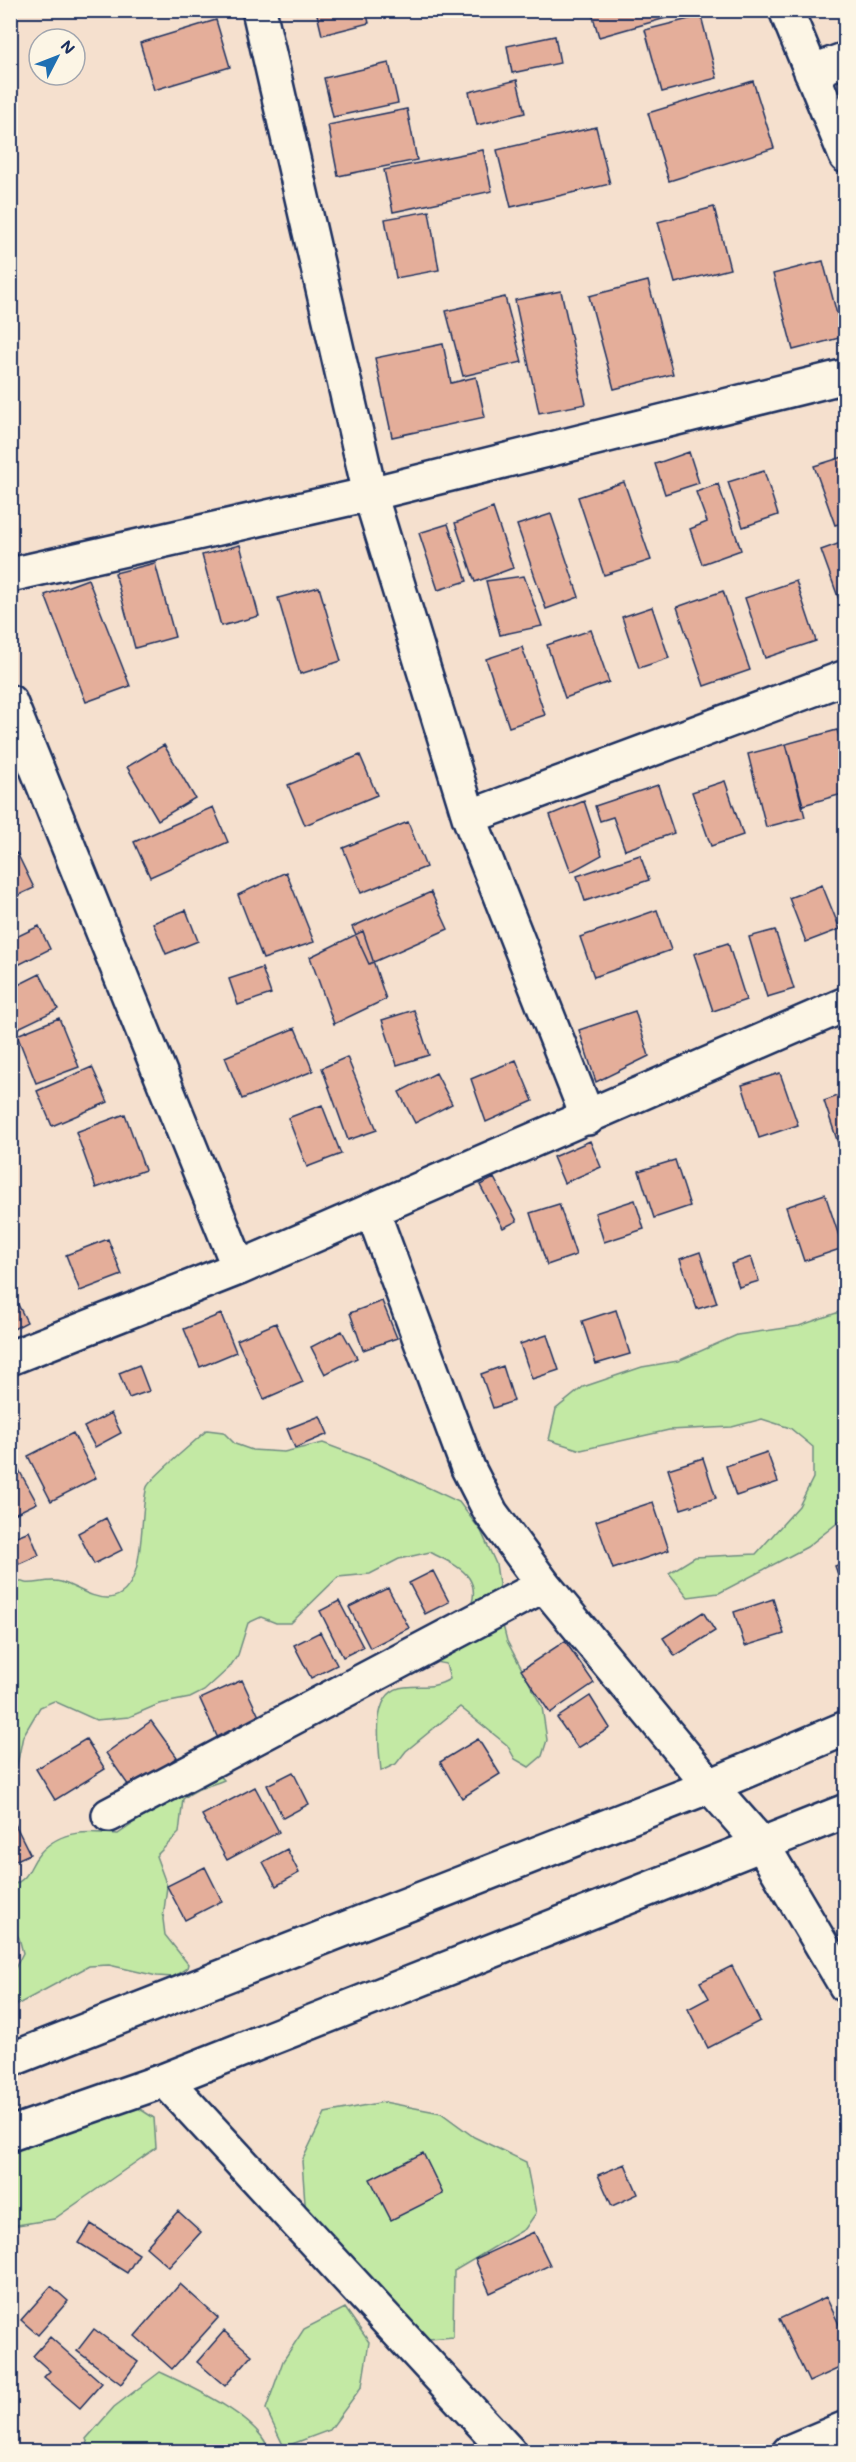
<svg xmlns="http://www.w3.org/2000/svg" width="856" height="2462" viewBox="0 0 856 2462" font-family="Mali,sans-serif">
	<rect width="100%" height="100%" fill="#f5e0ce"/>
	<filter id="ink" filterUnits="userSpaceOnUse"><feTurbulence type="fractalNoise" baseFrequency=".0167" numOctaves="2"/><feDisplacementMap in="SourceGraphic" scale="12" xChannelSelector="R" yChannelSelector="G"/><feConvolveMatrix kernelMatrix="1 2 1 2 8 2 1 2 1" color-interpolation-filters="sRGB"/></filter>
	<g filter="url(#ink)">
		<path fill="#c3e9a4" stroke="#6f8c81" stroke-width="1.5" d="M845 1310V1517L807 1547 719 1593 688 1597 669 1573 695 1557 756 1554 799 1506 813 1478V1447L790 1428 762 1419 732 1427 669 1430 581 1450 549 1440 556 1409 583 1387 642 1367 678 1361 737 1335 799 1326Z
			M207 1430 223 1432 235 1444 252 1450 284 1452 323 1443 376 1463 459 1502 481 1531 496 1564 499 1584 497 1602 507 1641 542 1707 547 1740 542 1756 529 1767 515 1759 507 1745 460 1707 406 1751 396 1764 381 1771C379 1746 369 1690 405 1687 425 1685 432 1689 450 1679L446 1664 430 1661C446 1641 487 1606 469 1578 461 1566 443 1559 430 1552L399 1559 370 1574 338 1577 291 1623H276L261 1617 248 1623 238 1655 229 1668 204 1691 190 1698 159 1704 129 1717 96 1720 54 1701 40 1707 23 1736 11 1794V1573C26 1593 41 1577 61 1582 75 1586 92 1599 109 1598 149 1594 138 1515 147 1487 150 1478 197 1440 207 1430Z
			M212 1767 224 1780C208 1787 197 1787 183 1799L179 1833 156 1856 167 1886 163 1919 165 1935 188 1964 187 1968 173 1977 157 1976 109 1965 89 1966 11 2008V1976L23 1953 19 1938 11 1925 10 1887C34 1875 26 1869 40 1853 61 1829 89 1831 118 1834L131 1825 153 1783Z
			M129 2102 154 2118 156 2148 54 2219 11 2226 10 2127Z
			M384 2102 441 2113 474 2137 526 2162 536 2213 525 2229 454 2271 453 2337 392 2342 308 2245 302 2161 325 2113Z
			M345 2308 369 2342 362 2386 330 2430 284 2447 266 2409 283 2361 304 2329Z
			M160 2372C190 2386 261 2418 269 2451H91L86 2439 114 2407Z"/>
		<path fill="#e4ae9a" stroke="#1b2f5e" stroke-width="1.5" d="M316 10H366L369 23 322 35Z
			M591 10H694L599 37Z
			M701 16 717 78 662 92 645 30Z
			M216 20 230 67 154 90 140 43Z
			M555 36 560 63 512 73 507 46Z
			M389 63 398 103 333 117 324 78Z
			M517 80 525 113 477 125 469 92Z
			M753 81 774 148 669 181 648 113Z
			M407 109 417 160 338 176 328 125Z
			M596 127 610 184 511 207 497 150Z
			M483 150 492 191 393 212 384 170Z
			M714 207 730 269 675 283 658 222Z
			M429 211 439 270 396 278 385 219Z
			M823 261 843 337 793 350 773 274Z
			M648 281 673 374 614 389 589 296Z
			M561 291 586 404 539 413 515 300Z
			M505 297 522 362 463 376 446 311Z
			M443 344 451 383 476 377 485 417 392 437 375 358Z
			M689 452 699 483 665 494 655 464Z
			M846 456V522L835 525 814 466Z
			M764 471 778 515 743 527 728 482Z
			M624 482 651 560 604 575 578 497Z
			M718 484 741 550 702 564 690 529 707 522 696 492Z
			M493 508 513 568 475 582 455 523Z
			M551 514 579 597 546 609 517 525Z
			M448 524 467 581 438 590 419 533Z
			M846 541V619L821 550Z
			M240 545 259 616 221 626 202 555Z
			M155 563 175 637 135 648 115 573Z
			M524 576 542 626 500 635 486 581Z
			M88 579 130 686 86 702 45 595Z
			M796 581 816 641 765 658 745 598Z
			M319 587 341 661 300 674 278 598Z
			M723 591 750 670 704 686 677 607Z
			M652 607 669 658 639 668 622 617Z
			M591 630 609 682 565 698 547 645Z
			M522 647 545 715 509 727 486 659Z
			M837 730 846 758V793L803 805 786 744Z
			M786 744 805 817 766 827 748 754Z
			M164 745 195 798 158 820 127 767Z
			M360 755 377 795 305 825 288 785Z
			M725 781 743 835 711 846 692 792Z
			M658 785 674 833 625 850 613 817 600 821 595 806Z
			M584 801 602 855 571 872 550 815Z
			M213 807 228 842 150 877 134 842Z
			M408 822 426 867 361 893 343 848Z
			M17 853 34 888 10 899V856Z
			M640 855 649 880 585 901 577 876Z
			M286 872 314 942 263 959 238 895Z
			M822 885 840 929 806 942 789 898Z
			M431 892 448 929 369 964 352 927Z
			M186 910 198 941 166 954 153 923Z
			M657 910 671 950 594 977 580 937Z
			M39 926 50 949 14 967 10 959V940Z
			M775 930 794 989 767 997 749 937Z
			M363 931 386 999 334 1024 310 957Z
			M728 943 746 1000 713 1011 694 954Z
			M262 968 271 994 238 1005 229 979Z
			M40 974 58 1009 10 1032V989Z
			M414 1010 429 1055 397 1065 382 1020Z
			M635 1011 649 1056 596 1082 579 1030Z
			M59 1018 79 1067 36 1083 17 1035Z
			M295 1028 313 1071 242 1099 225 1057Z
			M347 1057 377 1130 348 1140 322 1068Z
			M516 1060 533 1101 486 1122 471 1079Z
			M92 1067 108 1102 52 1126 37 1091Z
			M436 1073 452 1104 415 1123 399 1092Z
			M780 1073 798 1125 759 1138 742 1085Z
			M846 1093V1154L842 1155 824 1101Z
			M322 1105 341 1154 307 1167 288 1118Z
			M125 1114 145 1170 96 1188 76 1132Z
			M590 1141 601 1167 564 1183 553 1157Z
			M675 1160 690 1206 654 1218 639 1171Z
			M494 1178 517 1221 503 1228 480 1185Z
			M825 1194 843 1248 804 1261 786 1207Z
			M635 1200 644 1229 604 1242 595 1213Z
			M559 1204 576 1255 547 1265 530 1213Z
			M108 1239 122 1275 80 1291 66 1255Z
			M700 1252 717 1303 697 1309 680 1259Z
			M751 1257 759 1281 739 1287 731 1264Z
			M10 1289 27 1322 10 1331Z
			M382 1301 397 1338 363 1350 350 1313Z
			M616 1310 630 1354 596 1364 582 1321Z
			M221 1314 236 1352 200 1367 184 1329Z
			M276 1323 303 1382 264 1399 237 1340Z
			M342 1331 357 1358 325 1374 311 1347Z
			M547 1335 559 1370 532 1379 520 1344Z
			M139 1365 149 1391 129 1398 119 1373Z
			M503 1366 514 1401 493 1408 481 1374Z
			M111 1413 121 1433 95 1447 84 1427Z
			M320 1416 328 1434 295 1448 287 1429Z
			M73 1433 96 1478 51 1501 28 1456Z
			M767 1452 778 1482 736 1496 726 1466Z
			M703 1458 716 1498 681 1509 668 1469Z
			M19 1470 37 1503 10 1516V1475Z
			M653 1502 669 1550 613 1569 596 1521Z
			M106 1518 122 1550 94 1564 78 1533Z
			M29 1531 39 1555 19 1564 10 1539Z
			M846 1562V1597L835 1566Z
			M433 1571 449 1602 425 1614 409 1583Z
			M388 1588 409 1628 370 1648 349 1607Z
			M773 1599 784 1634 745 1646 734 1612Z
			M339 1601 363 1647 343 1657 320 1611Z
			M703 1612 715 1631 675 1656 663 1638Z
			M320 1632 337 1665 311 1678 294 1645Z
			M565 1641 594 1683 550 1713 521 1670Z
			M242 1680 263 1725 221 1745 200 1699Z
			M590 1696 610 1728 578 1748 557 1718Z
			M151 1721 177 1757 131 1789 106 1753Z
			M86 1739 105 1769 55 1800 36 1769Z
			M478 1739 500 1774 462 1798 440 1762Z
			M293 1772 309 1804 283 1818 267 1785Z
			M255 1787 279 1832 227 1860 202 1815Z
			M15 1824 30 1854 10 1863V1826Z
			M287 1849 299 1873 276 1886 263 1862Z
			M205 1867 222 1901 185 1920 167 1886Z
			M732 1966 760 2021 708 2048 688 2009 709 1998 700 1982Z
			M423 2153 443 2194 391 2220 370 2179Z
			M625 2164 638 2194 612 2206 598 2175Z
			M178 2211 201 2232 169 2267 146 2247Z
			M91 2224 139 2254 127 2273 79 2243Z
			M534 2232 550 2265 490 2293 475 2259Z
			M180 2284 218 2318 172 2369 135 2336Z
			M51 2286 68 2301 38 2335 21 2320Z
			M826 2297 846 2339V2365L809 2382 779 2319Z
			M94 2329 138 2362 121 2384 77 2351Z
			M224 2331 252 2355 225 2386 197 2362Z
			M50 2337 102 2383 80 2408 44 2377 50 2371 33 2356Z"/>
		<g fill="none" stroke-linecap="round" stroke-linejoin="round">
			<defs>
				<path id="street" d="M259 10 370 494 469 817 588 1118
					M786 10 846 156
					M811 72 846 59
					M10 575 370 494 846 376
					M10 702 239 1268
					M469 817 846 677
					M372 1210 468 1468 491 1513 544 1585 710 1786 763 1846 846 1986
					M10 1358 239 1268 846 1004
					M109 1815 544 1585
					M10 2060 710 1786 846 1728
					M165 2080 509 2452
					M10 2134 165 2080 846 1811
					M789 2452 846 2428"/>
			</defs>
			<use href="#street" stroke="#1b2f5e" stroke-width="38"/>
			<use href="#street" stroke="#fcf5e5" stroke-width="33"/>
		</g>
	</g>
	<rect width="856" height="2462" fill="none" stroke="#fcf5e5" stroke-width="36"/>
	<rect x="18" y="18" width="820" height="2426" fill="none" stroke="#1b2f5e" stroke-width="2" filter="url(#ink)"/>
	<g transform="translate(57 57) rotate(48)"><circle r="28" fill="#fcf5e5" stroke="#a2a6af" stroke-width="1.5"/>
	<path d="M0-4.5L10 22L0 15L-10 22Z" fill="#1f6fb2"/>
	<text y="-9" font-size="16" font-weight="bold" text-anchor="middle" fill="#1b2f5e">N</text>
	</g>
</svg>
